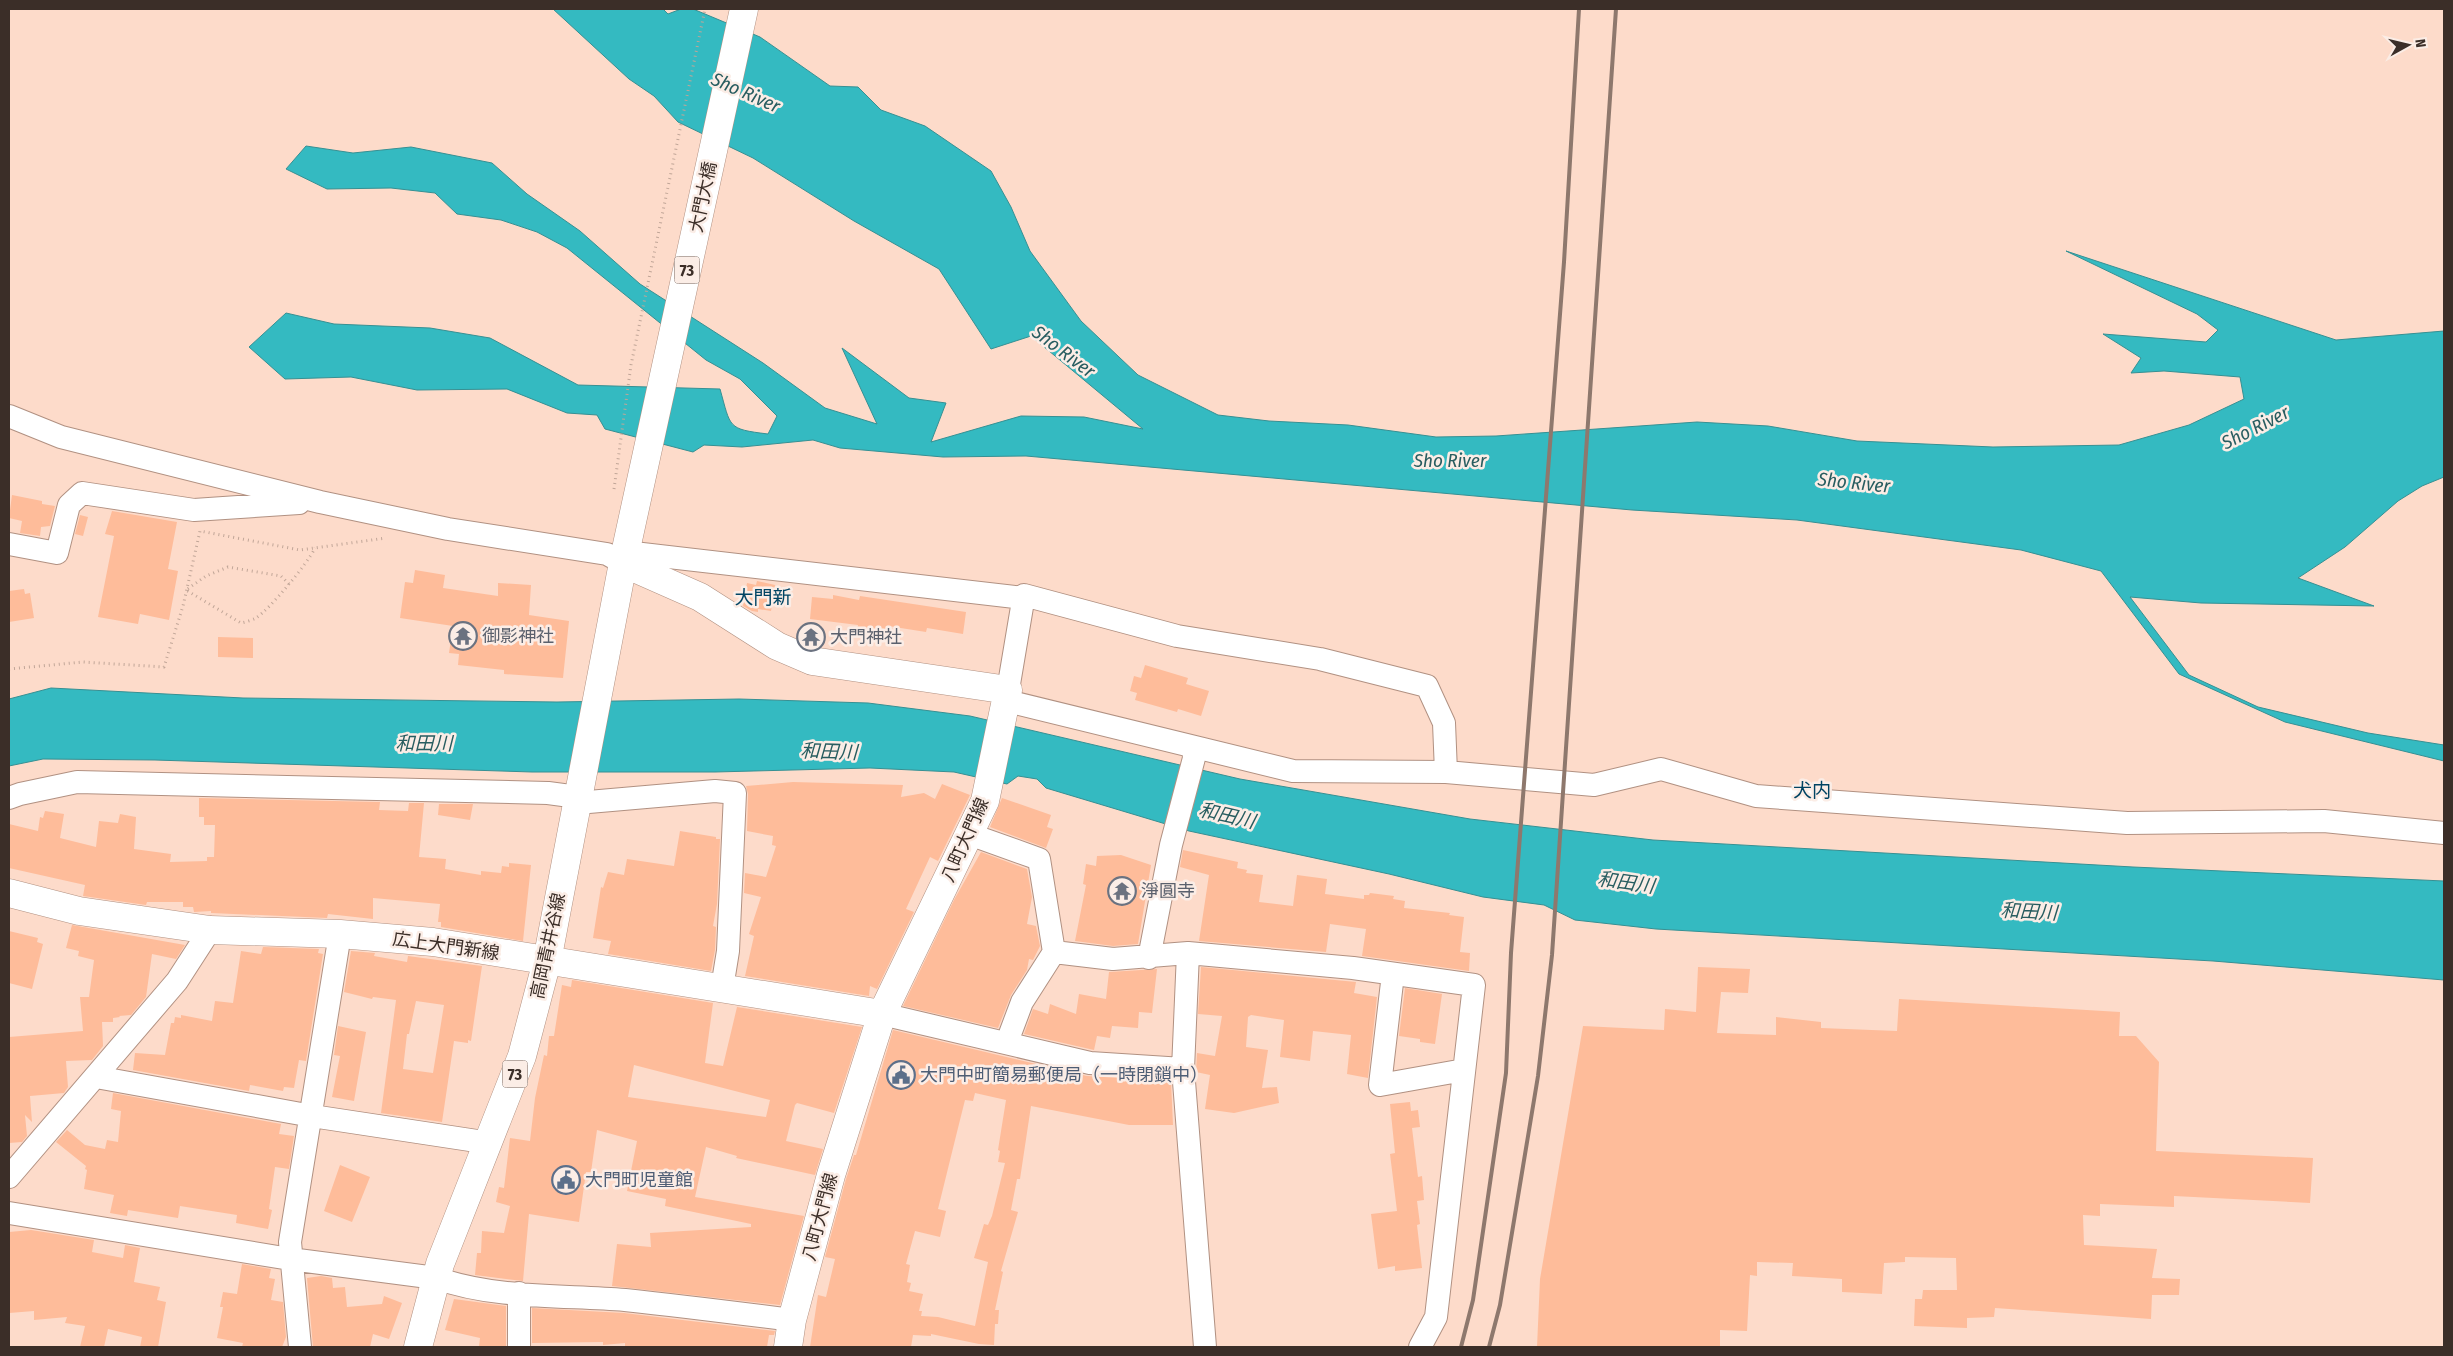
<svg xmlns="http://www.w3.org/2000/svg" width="2453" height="1356" viewBox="0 0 2453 1356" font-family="'Fira Sans Condensed','Noto Sans JP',sans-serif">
	<rect width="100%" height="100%" fill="#fddbca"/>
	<path fill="#34bac1" stroke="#369093" d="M553 9H663L668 14 681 9H693L760 37 830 86 858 87 881 110 925 126 991 171 1011 207 1030 251 1081 321 1138 375 1218 415 1269 421 1348 425 1436 437 1496 436 1697 422 1768 426 1857 441 1993 447 2119 445 2189 425 2244 399 2240 377 2164 371 2131 373 2141 358 2103 334 2206 342 2218 330 2197 314 2066 251 2336 340 2444 331V477L2422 486 2398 501 2345 547 2298 578 2374 606 2201 603 2130 597 2189 675 2258 707 2368 733 2444 745V761L2285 722 2179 674 2101 571 2021 550 1797 520 1632 510 1026 456 943 457 840 448 813 440 742 447 704 445 693 452 605 429 597 415 567 413 507 389 417 390 351 377 285 379 249 347 286 313 334 324 430 328 490 338 578 385 720 389C731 428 727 429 768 434L777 416 740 379 706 360 567 248 537 232 501 220 457 214 435 193 391 188 327 189 286 169 306 146 353 153 411 147 492 163 527 194 580 231 640 284 763 363 825 408 877 424 842 348 909 398 946 403 931 442 1021 416 1084 417 1143 429 1031 336 991 349 939 269 854 221 753 158 678 122 654 96 629 79Z
		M51 688 243 698 557 702 739 699 868 703 970 716 1240 779 1470 819 1653 840 2133 867 2444 881V980L2213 961 1656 929 1575 920 1544 905 1483 897 1389 874 1189 831 1046 788 1037 779 1018 776 1007 784 954 772 870 768 715 772H532L155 760 43 759 9 766V699Z"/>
	<path fill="#febc9a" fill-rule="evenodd" d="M12 495 42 501V504L55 506 50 526 41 527 40 536 20 533 22 521 9 518Z
		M112 511 177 522 168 569 178 571 169 620 140 614 138 624 98 617 114 536 105 534Z
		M80 515 88 517 83 536 75 534Z
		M415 570 445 575 443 588 498 596V583L531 585 529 615 569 621 563 678 504 674V670L458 665 459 654 449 653 453 626 400 618 405 582 413 583Z
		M757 581 775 585 771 611 758 609V612L752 611 743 606 747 583 756 585Z
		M24 589 25 594 30 593 34 618 9 622V591Z
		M833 595 859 600 860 596 966 612 963 634 927 628 926 632 888 626 886 636 883 635 882 641 862 638 863 632 857 631 858 625 810 619 812 597 833 599Z
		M218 637 253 638V658L218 657Z
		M1145 665 1188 678 1186 684 1209 691 1201 716 1178 709 1177 712 1135 700 1137 693 1130 691 1134 676 1141 678Z
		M793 782 903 785 901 797 924 793 935 799 942 784 970 795 938 861 930 857 906 909 914 912 877 989 870 986 869 996 745 976 754 936 749 934 761 897 744 893 745 873 766 877 776 846 772 845 773 836 747 831 748 794 746 786Z
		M199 798 380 802 379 810 408 811 409 803H424L419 857 446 859 445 869 481 875V871L501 873 502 866 509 867V863L531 865 523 941 441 927V922H438L440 904 373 898V919L328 914 327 918 211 913V911L194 912 193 907H183V902H147L146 905 83 896 85 885 9 868V824L38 831 40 817 43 818 45 811 64 814 60 838 96 847 99 821 118 823 120 814 136 817 134 849 171 854 170 862 207 861V857H214L215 825H204V817H199Z
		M1002 798 1051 815 1047 827 1053 829 1046 848 990 827Z
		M439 804H473L470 820 438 815Z
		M680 831 716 837V839H720L717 904 713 926 716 927 715 950 711 971 608 954 611 941 593 938 601 887 603 888 608 872 624 875 627 859 674 866Z
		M1183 850 1238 862 1237 868 1247 870 1246 873 1263 875 1259 902 1293 906 1297 875 1327 879 1325 894 1364 899V895H1369L1370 893 1394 896 1393 899 1405 901 1404 908 1450 913 1449 915 1464 917 1460 952 1470 953 1469 971 1362 956 1366 929 1330 924 1326 952 1199 941 1209 875 1180 867Z
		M981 852 1027 869 1032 897 1027 924 1036 926 1040 946 1033 960 1029 959 1027 970 1011 995 998 1028 903 1006 954 900Z
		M1121 855 1151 865 1138 944 1113 946 1075 941 1086 885 1083 884 1086 864 1096 866 1097 856Z
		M72 925 185 945 176 959 152 954 146 997 131 1015 119 1016 120 1017 113 1018V1022H102L103 1046 92 1060 66 1061 68 1087 64 1093 30 1096 32 1122 25 1115 27 1136 22 1142 9 1143V1037L83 1031 80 997H89L94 960 78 956 79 951 66 948Z
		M9 931 38 938 37 942 43 944 32 989 9 983Z
		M263 947 319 949 318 953 323 954 306 1061 299 1060 294 1088 284 1087 283 1091 250 1085 249 1091 133 1070 135 1053 165 1055 171 1023H174L175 1017 181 1018V1015L212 1021 215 1001 233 1003 241 951 261 954Z
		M351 951 375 953 374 956 407 962 408 956 482 966 471 1041 468 1040V1043L454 1041 442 1122 381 1113 396 1000 373 997 372 999 344 992ZM416 1001 444 1005 433 1073 403 1069 407 1034H409Z
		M1201 967 1356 982 1354 993 1377 997 1368 1078 1347 1074 1351 1035 1313 1031 1310 1061 1280 1057 1284 1020 1251 1015 1248 1017 1246 1047 1268 1050 1262 1088 1277 1087 1279 1103 1234 1113 1205 1109 1210 1075 1196 1072 1197 1053 1215 1056 1222 1016 1198 1014Z
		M1698 967 1750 969 1748 993 1721 992 1717 1033 1776 1035V1017L1821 1022V1028L1897 1031 1899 999 2120 1012 2119 1036H2136L2159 1062 2156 1151 2313 1158 2310 1203 2174 1196V1207L2100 1204V1216L2083 1215 2084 1245 2157 1249 2152 1278 2180 1279 2179 1295H2152L2151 1319 1995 1308 1994 1317 1967 1318V1328L1914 1326 1915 1299H1922L1923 1290H1957L1956 1258 1905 1257V1262L1884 1263 1882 1294 1842 1292V1279L1792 1276 1793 1263 1757 1262V1276L1750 1275 1747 1331 1720 1330V1347H1537L1540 1279 1583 1026 1664 1030 1665 1009 1696 1012Z
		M1157 969 1152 1013 1139 1012 1138 1028 1112 1026 1110 1038 1097 1036 1094 1050 1024 1034 1033 1009 1048 1014 1050 1004 1076 1014 1079 994 1106 999 1109 972Z
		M572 980 713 1003 705 1063 723 1066 737 1007 862 1027 834 1113 797 1103 795 1105 786 1141 823 1149 815 1175 736 1158 737 1156 706 1147 695 1197 804 1216 780 1305 612 1286 617 1244 651 1247 650 1233 751 1227V1224L665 1206 666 1199 627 1191 637 1141 597 1130 591 1172H586L579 1222 529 1214 523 1281 475 1275 477 1253H481L482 1231 504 1233 510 1206 496 1202 499 1187 504 1188 510 1138 530 1141 535 1098 544 1055 547 1056 549 1036H554L562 985 571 987ZM634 1065 770 1100 766 1117 628 1097Z
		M1405 988 1442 994 1435 1044 1420 1042V1039L1399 1036Z
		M338 1026 366 1032 354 1101 332 1097 340 1056 334 1055Z
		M893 1030 1087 1076 1171 1081 1173 1125H1129L1031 1106 1020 1179H1017L1011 1210 1018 1212 1001 1271 1003 1272 995 1310H999L998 1324H995L994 1345 979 1344 931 1334V1336L913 1335 911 1347H810L818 1295 826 1297 835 1259 825 1257 846 1179 854 1155H856ZM975 1093 1006 1100 998 1150 1000 1151 998 1162 1005 1163 992 1216 988 1225 984 1224 974 1258 988 1262 975 1326 938 1317 921 1316 922 1311H919L923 1294 909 1291 911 1283 907 1282 910 1265 906 1264 915 1231 940 1237 946 1211 938 1209 957 1132 965 1100 973 1101Z
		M113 1093 281 1124 279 1134 294 1136 289 1169 275 1167 269 1209 272 1210 268 1229 236 1223 237 1215 180 1206 178 1218 128 1210 127 1216 110 1213 114 1195 84 1189 87 1170 85 1169 86 1166 56 1142 67 1130 85 1145 105 1149 107 1140 118 1142 121 1111 111 1109Z
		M1410 1102 1411 1111 1418 1110 1420 1127 1412 1128 1418 1177 1422 1176 1424 1200 1417 1201 1420 1224 1417 1225 1422 1268 1395 1271V1266L1378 1269 1371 1214 1397 1211 1390 1154 1395 1153 1390 1104Z
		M340 1165 370 1177 352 1222 324 1211Z
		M31 1230 94 1240 92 1252 123 1258 125 1245 140 1248 134 1282 160 1287 157 1300 166 1302 158 1347H140L142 1337 108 1329 104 1347H80L85 1326 65 1323 67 1317 34 1320V1311L9 1313V1232Z
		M242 1264 271 1269 269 1278 275 1279 271 1300 283 1302 286 1337 282 1347H242L243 1343 217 1338 223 1307H220L223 1292 237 1294Z
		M321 1276 332 1278 333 1288 345 1287 347 1307 382 1304 384 1296 402 1303 389 1339 373 1334 370 1347H313L307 1278Z
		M454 1299 506 1306V1347H479L480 1338 445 1330Z
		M532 1308 624 1313 775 1331 774 1335H769L767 1347H625V1343L603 1345V1342L532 1343Z"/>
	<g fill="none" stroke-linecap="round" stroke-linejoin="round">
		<defs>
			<path id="minor" d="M9 416 61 437 320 502 448 529 607 554 623 563
				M9 544 57 553 69 505 82 493 194 510 299 503
				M625 552 1024 598
				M1008 690 1024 595 1177 636 1320 659 1427 686 1444 723 1446 772
				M1007 701 1293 771 1446 772 1594 785 1661 769 1756 796 2127 823 2324 821 2444 833
				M9 798 20 794 77 782 548 793 578 797
				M577 803 715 791 735 793 728 951 722 988
				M969 834 1039 859 1054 952
				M1188 953 1183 1069 1205 1347
				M1149 958 1171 845 1194 758 1193 747
				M1393 974 1380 1085 1464 1070
				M882 1014 1090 1063 1183 1069
				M1007 1042 1022 1002 1054 952 1113 959 1188 953 1353 968 1474 985 1436 1317 1420 1347
				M96 1077 312 1116 490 1143
				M9 1177 177 981 210 930
				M9 1213 290 1259 436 1278C496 1299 563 1295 625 1300 681 1306 737 1313 792 1320
				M300 1347 290 1242 340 934
				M519 1347V1293"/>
			<path id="major" d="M623 563 700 597 777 646 812 661 1008 690 985 801 882 1014 831 1175 792 1320 788 1347
				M9 893 79 911 210 930 340 934 433 942 882 1014
				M418 1347 440 1264 522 1056 547 961 623 563 744 9"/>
		</defs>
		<use href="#minor" stroke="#b19182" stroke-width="24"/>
		<use href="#major" stroke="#b19182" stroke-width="29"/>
		<path stroke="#c1a698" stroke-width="3" stroke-dasharray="1 4" stroke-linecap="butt" d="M614 489 631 365 705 9
			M289 584 281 576 228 567 206 576 186 590 241 623C246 622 252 620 256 618 270 609 308 563 315 548
			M9 669 83 662 164 667 183 606 200 531 300 550 386 538"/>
		<use href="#minor" stroke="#fff" stroke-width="22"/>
		<use href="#major" stroke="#fff" stroke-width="28"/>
		<path stroke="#8e786d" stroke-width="4" d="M1461 1347 1473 1300 1506 1073 1511 953 1564 262 1579 9
			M1489 1347 1500 1305 1538 1076 1552 955 1616 9"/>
	</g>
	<defs>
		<symbol id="temple-ring" viewBox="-11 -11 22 22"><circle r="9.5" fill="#fbede6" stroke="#6b7280" stroke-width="1.5"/><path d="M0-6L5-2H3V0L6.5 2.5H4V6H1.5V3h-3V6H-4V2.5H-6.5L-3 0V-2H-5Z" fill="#6b7280"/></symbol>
		<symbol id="civic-ring" viewBox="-11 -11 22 22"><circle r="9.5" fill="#fbede6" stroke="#5c6f8a" stroke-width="1.5"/><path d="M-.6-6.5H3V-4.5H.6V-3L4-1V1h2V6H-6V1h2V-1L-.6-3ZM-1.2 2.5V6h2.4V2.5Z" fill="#5c6f8a"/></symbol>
	</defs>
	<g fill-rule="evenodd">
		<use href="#temple-ring" x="447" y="620" width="32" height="32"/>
		<use href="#temple-ring" x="795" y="621" width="32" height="32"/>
		<use href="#temple-ring" x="1106" y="875" width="32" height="32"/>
		<use href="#civic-ring" x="885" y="1059" width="32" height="32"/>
		<use href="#civic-ring" x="550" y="1164" width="32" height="32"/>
	</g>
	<g text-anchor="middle" stroke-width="5" stroke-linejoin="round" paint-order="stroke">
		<g fill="#fbede6" stroke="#756761" stroke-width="1">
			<rect x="674.5" y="256.5" width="25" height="27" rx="4"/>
			<rect x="502.5" y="1060.5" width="25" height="27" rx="4"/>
		</g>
		<g font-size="16" font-weight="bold" fill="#3b2e28">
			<text x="687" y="276">73</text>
			<text x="515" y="1080">73</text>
		</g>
		<g font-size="18" fill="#3b2e28" stroke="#fbede6">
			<text transform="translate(703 197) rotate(-78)" y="6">大門大橋</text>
			<text transform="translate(965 840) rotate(-66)" y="6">八町大門線</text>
			<text transform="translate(446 946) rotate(8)" y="6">広上大門新線</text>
			<text transform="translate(548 946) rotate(-78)" y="6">高岡青井谷線</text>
			<text transform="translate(820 1217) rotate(-75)" y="6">八町大門線</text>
		</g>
		<g font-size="18" fill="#5b616d" stroke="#fbede6" text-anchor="start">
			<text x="482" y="642">御影神社</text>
			<text x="830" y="643">大門神社</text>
			<text x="1141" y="897">淨圓寺</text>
		</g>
		<g font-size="18" fill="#4e5e75" stroke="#fbede6" text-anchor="start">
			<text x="920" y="1081">大門中町簡易郵便局（一時閉鎖中）</text>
			<text x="585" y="1186">大門町児童館</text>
		</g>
		<g font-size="19" font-style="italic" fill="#285d60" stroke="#fbede6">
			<text transform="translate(746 92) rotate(24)" y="7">Sho River</text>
			<text transform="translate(1064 351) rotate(37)" y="7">Sho River</text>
			<text transform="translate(2255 427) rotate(-27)" y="7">Sho River</text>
			<text x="1450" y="467">Sho River</text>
			<text transform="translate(1854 482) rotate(6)" y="7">Sho River</text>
			<text x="424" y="750">和田川</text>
			<text transform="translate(829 751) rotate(2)" y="7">和田川</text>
			<text transform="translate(1227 815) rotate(13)" y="7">和田川</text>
			<text transform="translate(1626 882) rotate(8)" y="7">和田川</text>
			<text transform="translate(2029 911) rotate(3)" y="7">和田川</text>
		</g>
		<g font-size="19" fill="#014463" stroke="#fbede6">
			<text x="763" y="604">大門新</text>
			<text x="1812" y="797">犬内</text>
		</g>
	</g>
	<rect width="2453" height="1356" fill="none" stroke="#3b2e28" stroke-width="20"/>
	<g transform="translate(2408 45) rotate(82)" stroke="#fbede6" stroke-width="4" paint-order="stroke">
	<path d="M0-4L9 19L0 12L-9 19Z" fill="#3b2e28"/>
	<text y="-8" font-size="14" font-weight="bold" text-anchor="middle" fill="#3b2e28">N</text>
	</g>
</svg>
